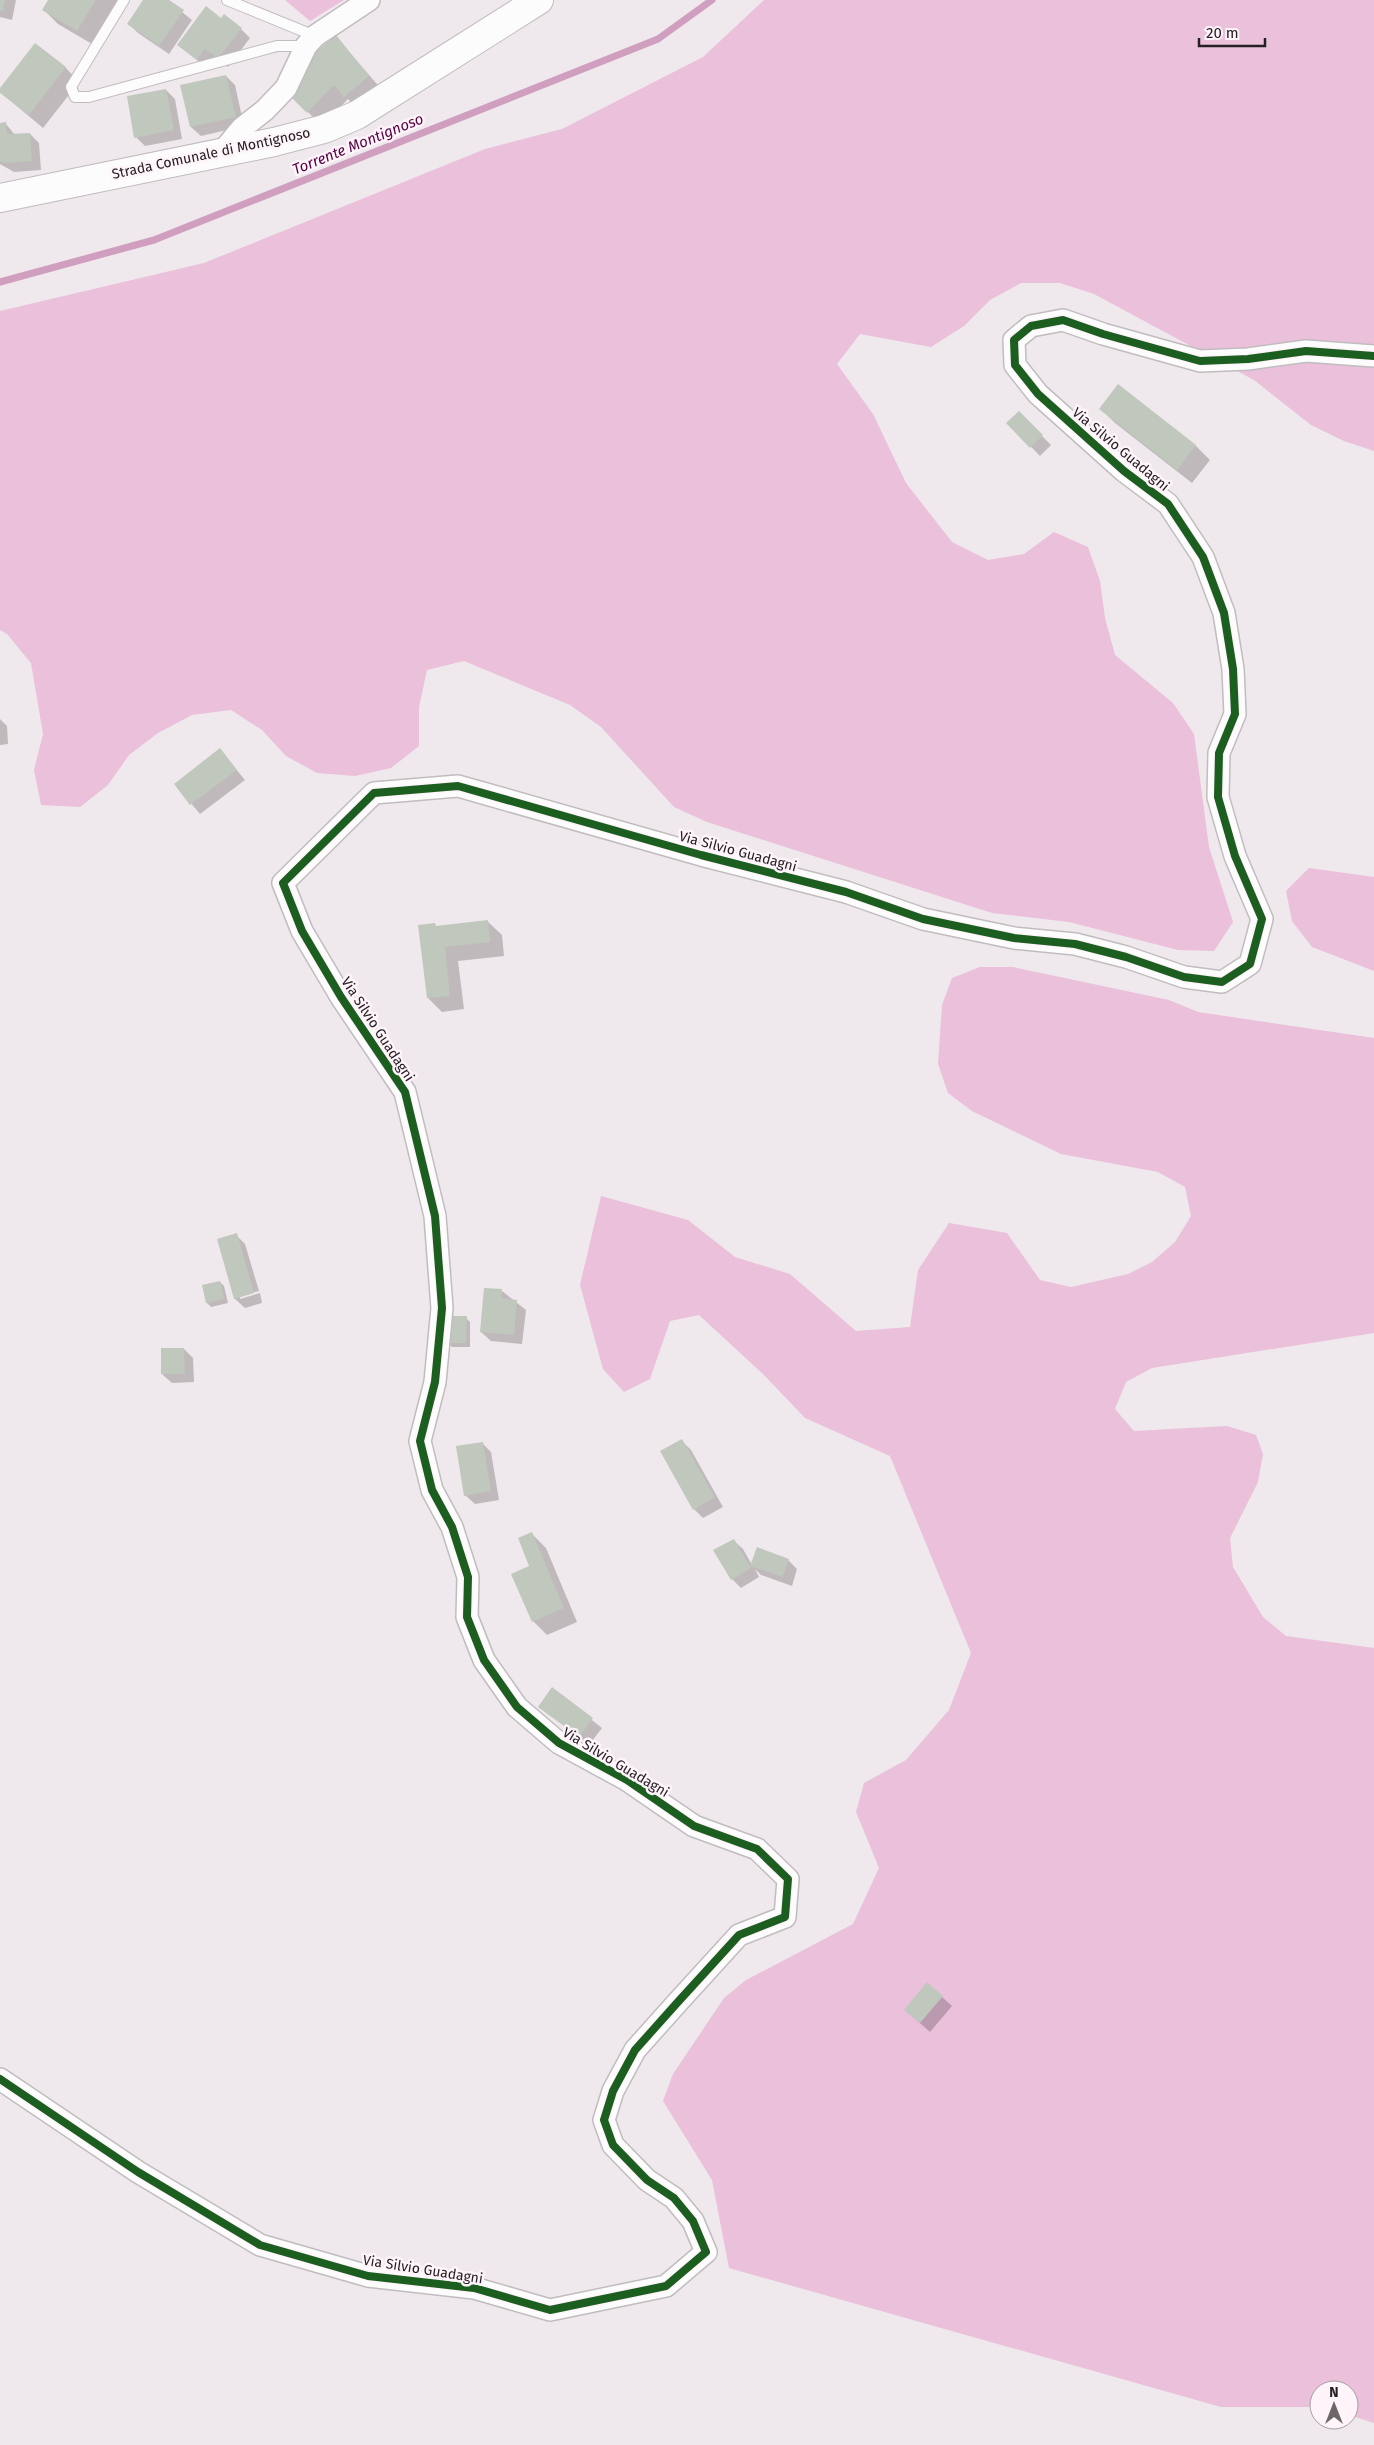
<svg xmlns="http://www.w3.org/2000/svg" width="1374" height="2445" viewBox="0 0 1374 2445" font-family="'Fira Sans',sans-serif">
	<rect width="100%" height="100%" fill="#efe8ec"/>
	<path fill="#eac0da" d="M285 0H344L310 21Z
		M764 0H1374V451L1344 441 1311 425 1254 380 1094 294 1060 283H1021L990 300 964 326 931 347 860 334 837 364 873 414 906 483 952 542 988 560 1024 554 1054 532 1088 547 1100 581 1105 618 1115 655 1173 703 1194 734 1209 847 1233 922 1214 951 1178 950 1069 922 992 913 707 822 674 807 601 727 570 705 464 661 427 670 419 707V746L391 768 355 776 317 773 286 756 262 730 231 710 192 715 158 733 129 755 108 785 80 807 41 805 34 770 43 734 31 663 7 634 0 630V311L204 263 485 149 562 129 703 57Z
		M1309 868 1374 877V971L1312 947 1292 921 1286 891Z
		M980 967H1013L1169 1000 1198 1012 1374 1038V1333L1152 1368 1126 1382 1115 1409 1134 1431 1227 1426 1256 1435 1263 1454 1258 1482 1230 1538 1233 1567 1263 1617 1286 1636 1374 1648V2423L1349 2415V2390H1319V2407H1221L729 2268 712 2180 663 2101 673 2074 724 1998 746 1980 853 1924 879 1868 856 1812 864 1783 906 1760 949 1710 971 1653 890 1456 805 1418 764 1375 699 1315 670 1321 650 1379 624 1392 603 1369 580 1285 601 1196 688 1220 735 1257 790 1274 856 1331 910 1327 918 1270 949 1223 1007 1233 1040 1280 1071 1287 1128 1274 1152 1262 1175 1242 1191 1216 1185 1187 1158 1172 1061 1154 972 1111 948 1093 938 1064 942 1005 952 978Z"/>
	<path fill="#0003" d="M0 0H16L12 20 0 17Z
		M50 0H118L92 44 58 24 44 10Z
		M145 0H167L192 20 169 54 138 33 129 24Z
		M221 19 241 29 250 38 228 67 215 57 207 68 178 45Z
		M336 37 383 91 359 110 348 99 322 126 294 98Z
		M65 67 79 82 43 128 0 92Z
		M226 76 235 85 244 126 201 136 191 127 182 86Z
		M166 90 175 99 182 139 145 146 136 137Z
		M0 124H6L15 135 30 134 39 143 41 170 14 172 0 164Z
		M1119 386 1196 446 1210 460 1192 483 1115 423 1101 409Z
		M1019 413 1051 445 1040 456 1008 423Z
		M0 719 7 726 8 744 0 745Z
		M220 750 245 780 200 814 175 784Z
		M487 921 502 935 504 956 458 961 464 1009 442 1012 428 998 435 925 437 927Z
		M236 1235 245 1244 259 1291 240 1296V1299L260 1293 262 1303 245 1308 235 1299 218 1240Z
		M220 1282 224 1286 228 1303 211 1307 207 1303 203 1286Z
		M502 1291 526 1310 522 1344 491 1341 481 1332Z
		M466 1318 470 1322V1347H452L448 1342Z
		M184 1349 193 1358 194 1382 172 1383 162 1374Z
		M682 1441 691 1450 723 1507 703 1518 694 1509Z
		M482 1443 491 1452 499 1500 475 1504 465 1495Z
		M532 1534 546 1548 577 1622 547 1635 533 1621Z
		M733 1540 743 1549 752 1565 788 1560 797 1569 792 1586 761 1575 755 1569 759 1577 741 1588 732 1579Z
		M553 1689 602 1728 589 1745 540 1707Z
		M942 1997 952 2006 930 2032 905 2010Z"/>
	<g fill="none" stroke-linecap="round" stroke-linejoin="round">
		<path stroke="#d09ebe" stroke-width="7" d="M0 282 154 240 658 39 712 0"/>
	</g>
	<path fill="#c0c7bd" d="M0 0H5L3 11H0Z
		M48 0H96L77 31 42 10Z
		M143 0H169L184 10 159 46 127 24Z
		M206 6 221 18 224 14 242 28 218 58 205 49 197 60 177 45Z
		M336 35 369 76 344 97 334 85 307 113 292 98 315 52Z
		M35 43 66 67 29 115 0 93V88Z
		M226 75 236 117 190 127 180 85Z
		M166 89 174 130 134 138 127 96Z
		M6 122 7 134 30 133 32 161 4 163 0 161V123Z
		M1118 384 1196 445 1177 470 1099 409Z
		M1019 411 1043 435 1030 448 1006 423Z
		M220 748 237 770 190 805 174 784Z
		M488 920 490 942 445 947 450 996 427 998 418 925 435 923 436 926Z
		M237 1233 254 1293 234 1299 217 1239Z
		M220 1281 224 1299 206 1303 202 1285Z
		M484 1288 502 1289 501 1298 517 1300 514 1335 480 1332Z
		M447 1316H467L466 1343H447Z
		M161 1348H184L185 1374H161Z
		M682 1439 715 1497 693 1510 660 1451Z
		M483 1442 491 1491 464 1496 456 1446Z
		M532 1532 564 1608 532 1622 511 1574 529 1566 518 1538Z
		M734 1539 751 1568 731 1580 713 1550Z
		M757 1547 789 1559 783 1577 750 1566Z
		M552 1687 593 1718 579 1737 538 1707Z
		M927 1982 943 1996 920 2023 904 2010Z"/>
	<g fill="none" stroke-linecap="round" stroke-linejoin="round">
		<defs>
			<path id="lane" d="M124 0 71 87 75 97H89L277 46H306
				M227 0 315 36"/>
			<path id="street" d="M222 152 242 128 265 110 286 88 306 46 315 36 369 0
				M0 2079 138 2172 260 2245 368 2276 474 2288 550 2310 666 2286 706 2252 693 2221 674 2198 647 2180 613 2145 604 2120 613 2091 635 2050 677 2003 739 1935 785 1917 788 1879 757 1849 694 1826 627 1780 559 1743 517 1707 484 1660 467 1617 468 1577 452 1527 432 1490 420 1441 435 1382 442 1308 435 1216 405 1092 341 997 302 931 283 883 374 793 458 786 701 855 846 892 923 919 1014 938 1075 944 1126 957 1184 977 1222 982 1250 964 1262 919 1235 856 1218 797 1219 753 1235 714 1233 669 1224 613 1203 557 1168 504 1124 471 1038 394 1015 365 1014 340 1031 326 1063 320 1103 334 1200 361 1248 359 1306 351 1374 356"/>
			<path id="secondary" d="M0 198 274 142 324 129 357 115 539 0"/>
		</defs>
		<use href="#lane" stroke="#c1bcbf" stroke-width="12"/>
		<use href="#street" stroke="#c1bcbf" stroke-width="24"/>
		<use href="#secondary" stroke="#c1bcbf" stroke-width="30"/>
		<use href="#lane" stroke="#fdfcfc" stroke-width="10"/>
		<use href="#street" stroke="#fdfcfc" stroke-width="21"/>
		<use href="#secondary" stroke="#fdfcfc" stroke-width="28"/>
		<defs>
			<path id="cycleway" d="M0 2079 138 2172 260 2245 368 2276 474 2288 550 2310 666 2286 706 2252 693 2221 674 2198 647 2180 613 2145 604 2120 613 2091 635 2050 677 2003 739 1935 785 1917 788 1879 757 1849 694 1826 627 1780 559 1743 517 1707 484 1660 467 1617 468 1577 452 1527 432 1490 420 1441 435 1382 442 1308 435 1216 405 1092 341 997 302 931 283 883 374 793 458 786 701 855 846 892 923 919 1014 938 1075 944 1126 957 1184 977 1222 982 1250 964 1262 919 1235 856 1218 797 1219 753 1235 714 1233 669 1224 613 1203 557 1168 504 1124 471 1038 394 1015 365 1014 340 1031 326 1063 320 1103 334 1200 361 1248 359 1306 351 1374 356"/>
		</defs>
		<use href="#cycleway" stroke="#fef4fa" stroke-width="11"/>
		<use href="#cycleway" stroke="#1b5e20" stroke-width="8"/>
	</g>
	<g text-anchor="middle" stroke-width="5" stroke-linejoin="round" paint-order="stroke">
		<g font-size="14" fill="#252023" stroke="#fef4fa">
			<text transform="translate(211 153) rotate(-12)" y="5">Strada Comunale di Montignoso</text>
			<text transform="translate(1121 449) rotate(40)" y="5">Via Silvio Guadagni</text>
			<text transform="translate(738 851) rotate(15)" y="5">Via Silvio Guadagni</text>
			<text transform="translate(378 1029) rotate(57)" y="5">Via Silvio Guadagni</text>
			<text transform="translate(616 1762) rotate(31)" y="5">Via Silvio Guadagni</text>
			<text transform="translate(423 2269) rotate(9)" y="5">Via Silvio Guadagni</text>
		</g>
		<g font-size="15" font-style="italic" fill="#570142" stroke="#fef4fa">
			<text transform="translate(358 144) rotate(-22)" y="5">Torrente Montignoso</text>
		</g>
	</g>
	<g transform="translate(1334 2405)"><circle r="24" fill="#fef4fa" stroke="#a79fa4"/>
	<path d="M0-4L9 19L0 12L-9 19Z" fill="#6c6669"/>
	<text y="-8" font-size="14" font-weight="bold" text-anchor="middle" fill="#252023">N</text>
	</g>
	<path d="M1199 38v8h66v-8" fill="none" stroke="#252023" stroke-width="2.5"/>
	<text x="1206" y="38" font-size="15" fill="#252023" stroke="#fef4fa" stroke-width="4" paint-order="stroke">20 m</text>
</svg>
